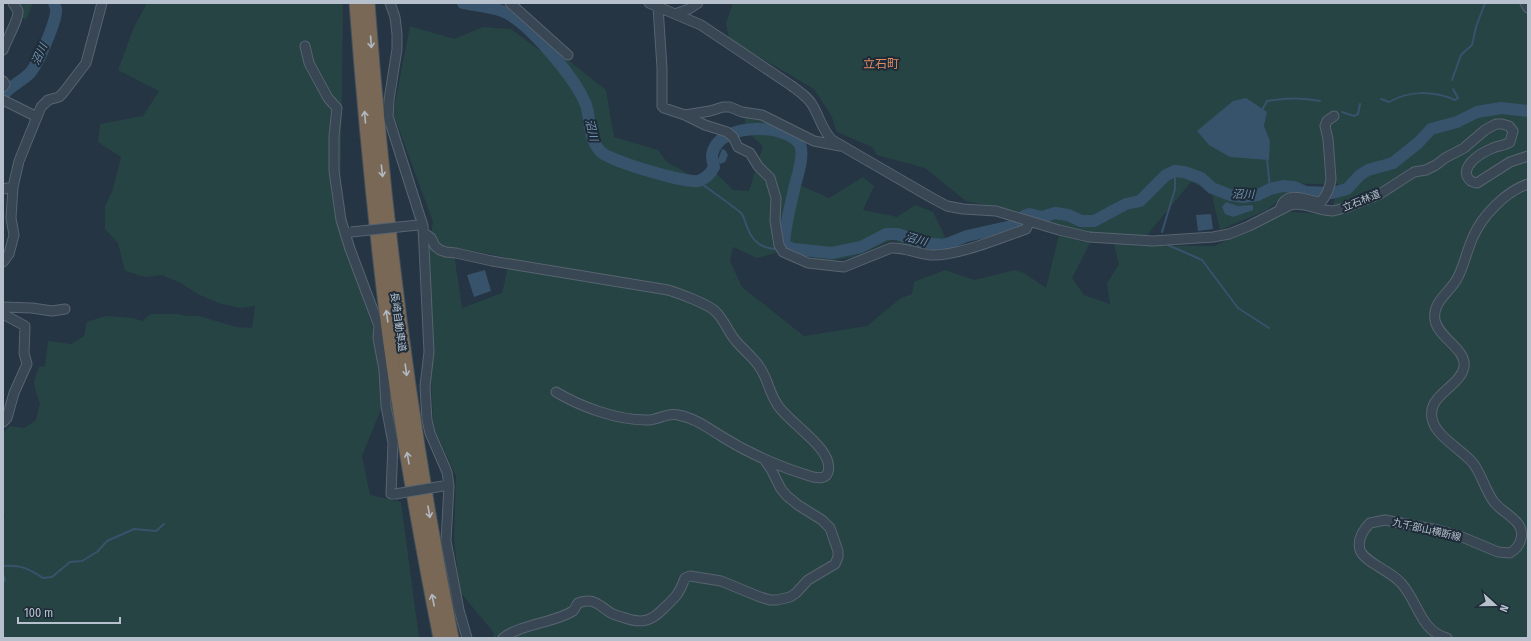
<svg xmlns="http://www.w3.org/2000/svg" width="1531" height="641" viewBox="0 0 1531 641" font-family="'Fira Sans Condensed','Noto Sans JP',sans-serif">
	<rect width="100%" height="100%" fill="#253543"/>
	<path fill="#274444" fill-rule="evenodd" d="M16 3H33L26 20 20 16Z
		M147 3H343L340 225 378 344 381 409 362 456 370 495 401 502 419 638H3V521L5 518 3 508V433L10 426 24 428 36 420 40 403 35 389 34 380 39 367 45 366 48 341 71 344 84 336 87 322 105 316 133 318 142 321 151 314H177L188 316H199L236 327 252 328 255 306 240 308 219 303 200 295 188 288 181 283 162 275 145 277 125 271 118 243 105 229V206L112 192 121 157 98 142 100 124 143 116 159 91 118 70 134 27Z
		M733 3H1528V638H493L494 633 460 592 454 539 456 476 434 428 431 384 429 244 433 222 393 113 410 26 454 39 483 27 511 29 538 49 563 56 606 90 614 137 658 150 667 162 692 176 715 172 733 190 749 191 763 146 745 130V115L774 123 798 135 793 182 829 198 863 177 874 186 863 210 897 217 915 205 933 212 950 247 918 249 892 240 854 257 830 261 784 251 757 258 733 247 730 261 742 287 804 336 867 326 901 298 912 294 914 282 945 270 974 280 1015 270 1024 273 1046 288 1059 235 1090 243 1072 278 1084 295 1110 304 1107 283 1119 264 1114 244 1020 212 966 201 925 168 877 155 872 147 837 132 831 115 814 89 729 39 726 23ZM1233 101 1267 112 1264 126 1270 141ZM1191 182 1211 191 1220 230 1267 210 1288 193 1274 182 1312 184H1338L1331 215 1295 212H1281L1215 246H1138ZM453 247 510 258 502 293 462 308Z"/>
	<path fill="#37526b" d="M1246 98 1267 112 1264 126 1270 141 1269 160 1230 157 1209 145 1197 131 1233 101Z
		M722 149 725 150 728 155 725 162 720 164 718 160Z
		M1226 202 1238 206 1253 205V210L1233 217 1225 214 1222 207Z
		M1211 214 1213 229 1198 231 1196 215Z
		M485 270 491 291 474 297 467 275Z"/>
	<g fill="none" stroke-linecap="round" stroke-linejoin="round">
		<path stroke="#37526b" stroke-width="2" d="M1452 80 1461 55 1472 45 1476 27 1485 3
			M1381 99 1389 102C1410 90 1434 91 1455 100L1458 98 1453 89
			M1262 110 1267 101C1285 98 1302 97 1320 101
			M1342 112 1354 116 1358 114 1360 104
			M1267 158 1270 189
			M698 181C712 192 727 201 741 213 744 216 745 222 747 227 752 241 762 249 777 249
			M1162 232 1175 189V171
			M1168 245 1202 260 1238 308 1269 328
			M3 566C21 565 28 568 43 578L52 577 70 562 82 561 97 552 107 541 134 529 156 531 164 524
			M3 574 5 580 3 582"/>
		<path stroke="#37526b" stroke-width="12" d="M463 3C476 6 490 6 502 11 528 21 576 79 586 105 591 121 588 138 600 151 608 161 685 183 698 181 705 179 711 173 714 167 713 164 712 159 712 155 718 119 796 124 801 148 803 160 798 174 795 185 791 205 785 224 784 245L793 249 832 253 861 247 886 234H898L923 243 944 245 967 236 1016 225 1024 216 1029 214 1042 217 1055 213 1068 215 1081 221H1094L1126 204 1140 201 1166 175 1175 171 1184 172 1201 178 1212 188 1230 195 1243 197 1258 195 1270 189 1283 186 1294 187 1306 192 1332 193 1347 189 1360 175 1368 170 1393 163 1418 143 1431 129 1457 122 1477 112 1501 108 1528 111
			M3 95C11 86 22 81 30 73 38 64 55 24 56 12 57 9 55 6 54 3"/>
		<defs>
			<path id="minor" d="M390 3 395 17 397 34V49L389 100 388 116 423 226 429 352 425 386 427 420 430 433 447 472 449 486 446 541 459 610 467 638
				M510 3 568 55
				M649 3 701 25 792 86C800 92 809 98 813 106 820 118 822 130 832 140L932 198 947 206 963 209 996 211 1059 230 1089 237 1153 241 1213 237 1229 234 1249 226 1288 206 1295 204 1304 205 1324 210 1333 211 1348 207 1380 194 1414 172 1426 170 1436 165 1445 158 1464 148 1485 130 1496 124H1502L1509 126 1513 131 1510 142C1505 146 1499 145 1493 148 1483 152 1463 163 1467 176 1469 181 1472 182 1477 183L1510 162 1528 156
				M1525 3 1528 8
				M658 7 662 68V106L664 108 685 115 705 125 727 132 733 137 738 147 750 153 758 166 770 178 776 198 775 221 779 245 783 252 808 263 844 267 891 248C905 247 917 254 931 255 958 256 1000 238 1026 229L1030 221
				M675 14 689 9 698 3
				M305 46 309 63 328 98 337 108 334 136V171L341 220 350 249 379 326 378 338 384 370 386 406 393 443 391 494H395
				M3 50C6 41 19 19 18 11 17 9 14 5 13 3
				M3 81 5 84 3 87
				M3 100 37 117
				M685 115 710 111 723 107H730L742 112 762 115 814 141 840 146
				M3 189 13 187
				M1280 209C1287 188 1305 201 1321 202 1326 196 1330 187 1331 179L1328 139 1325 126 1327 121 1334 116
				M423 232 431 238 435 246 440 250 446 252 456 253 492 261 668 290C678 293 708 304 715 311 724 319 728 332 736 341 744 351 756 359 762 371 768 381 770 394 777 404 787 422 835 449 828 472 826 479 819 478 813 477 783 468 748 453 721 436 708 428 695 418 678 415 667 412 657 421 646 420 617 420 581 407 556 392
				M3 262 9 254 14 235 11 218 13 187 19 161 41 107 48 100 59 97 63 93 86 63 102 3
				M3 307 32 308 52 311 65 309
				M3 314 25 326 24 353 27 364 14 393 7 418 3 422
				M503 638C521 624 554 623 573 611 575 609 576 606 578 603 594 597 598 605 611 613 614 615 619 616 622 617 641 624 651 622 664 608 676 597 679 594 685 578L690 576 721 581 760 597 770 600H777L790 597 796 593 808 580 835 564 838 557V551L830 528 822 520 798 505 787 496 781 489 771 469 764 459
				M1447 638C1420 631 1418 601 1401 583 1390 570 1365 563 1360 550 1357 539 1363 530 1370 523L1385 520 1438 530 1462 537 1498 552 1510 553C1516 549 1519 546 1521 539 1526 521 1503 514 1494 502 1485 490 1482 475 1473 463 1462 450 1438 437 1433 422 1424 395 1460 388 1464 367 1467 349 1438 338 1435 320 1432 302 1449 293 1457 279 1464 266 1467 250 1473 237 1482 216 1506 191 1528 184"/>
			<path id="highway" d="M356 3C363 98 372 193 383 288 397 406 417 522 440 638
				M368 3C384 216 410 428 452 638"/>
		</defs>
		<use href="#minor" stroke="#576470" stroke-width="11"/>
		<use href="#highway" stroke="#44515d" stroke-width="15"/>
		<use href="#minor" stroke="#394653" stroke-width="9"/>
		<use href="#highway" stroke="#796856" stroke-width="13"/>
		<defs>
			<path id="minor-bridge" d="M351 232 418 225
				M395 494 443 486"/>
		</defs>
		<use href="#minor-bridge" stroke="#576470" stroke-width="11" stroke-linecap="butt"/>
		<use href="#minor-bridge" stroke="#394653" stroke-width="9"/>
	</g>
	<defs><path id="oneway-shaft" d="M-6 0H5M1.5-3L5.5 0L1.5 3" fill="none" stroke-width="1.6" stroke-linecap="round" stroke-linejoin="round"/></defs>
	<g stroke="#b0b8c1">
		<use href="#oneway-shaft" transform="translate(371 42) rotate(86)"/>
		<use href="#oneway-shaft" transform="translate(365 117) rotate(-95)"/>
		<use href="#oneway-shaft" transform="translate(382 171) rotate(84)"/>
		<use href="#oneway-shaft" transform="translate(387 316) rotate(-98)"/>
		<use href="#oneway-shaft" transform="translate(406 370) rotate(82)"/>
		<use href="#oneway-shaft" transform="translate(408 458) rotate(-100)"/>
		<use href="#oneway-shaft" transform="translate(429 512) rotate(80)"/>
		<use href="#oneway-shaft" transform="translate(433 600) rotate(-101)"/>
	</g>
	<g text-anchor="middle" stroke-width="4" stroke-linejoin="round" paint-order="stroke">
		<g font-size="10" fill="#b6c1cd" stroke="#1e2b38">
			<text transform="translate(1361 200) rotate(-22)" y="4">立石林道</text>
			<text transform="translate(399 322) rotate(82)" y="4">長崎自動車道</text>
			<text transform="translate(1427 529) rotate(13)" y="4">九千部山横断線</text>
		</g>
		<g font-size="11" font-style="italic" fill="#7495b1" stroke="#1e2b38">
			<text transform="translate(39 54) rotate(-66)" y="4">沼川</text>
			<text transform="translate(592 130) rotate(76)" y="4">沼川</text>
			<text transform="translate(1243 194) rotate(1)" y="4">沼川</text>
			<text transform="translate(916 239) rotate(16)" y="4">沼川</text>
		</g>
		<g font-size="12" fill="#dd8b61" stroke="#1e2b38">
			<text x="881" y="68">立石町</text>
		</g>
	</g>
	<rect width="1531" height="641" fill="none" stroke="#b6c1cd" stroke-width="8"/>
	<g transform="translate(1495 605) rotate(111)" stroke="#1e2b38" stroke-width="3" paint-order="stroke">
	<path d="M0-3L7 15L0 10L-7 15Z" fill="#b6c1cd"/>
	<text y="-6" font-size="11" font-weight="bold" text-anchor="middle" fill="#b6c1cd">N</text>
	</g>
	<path d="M18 617v6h102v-6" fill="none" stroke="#b6c1cd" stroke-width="2"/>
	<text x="24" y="617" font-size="12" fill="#b6c1cd" stroke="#1e2b38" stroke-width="3" paint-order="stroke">100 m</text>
</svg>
